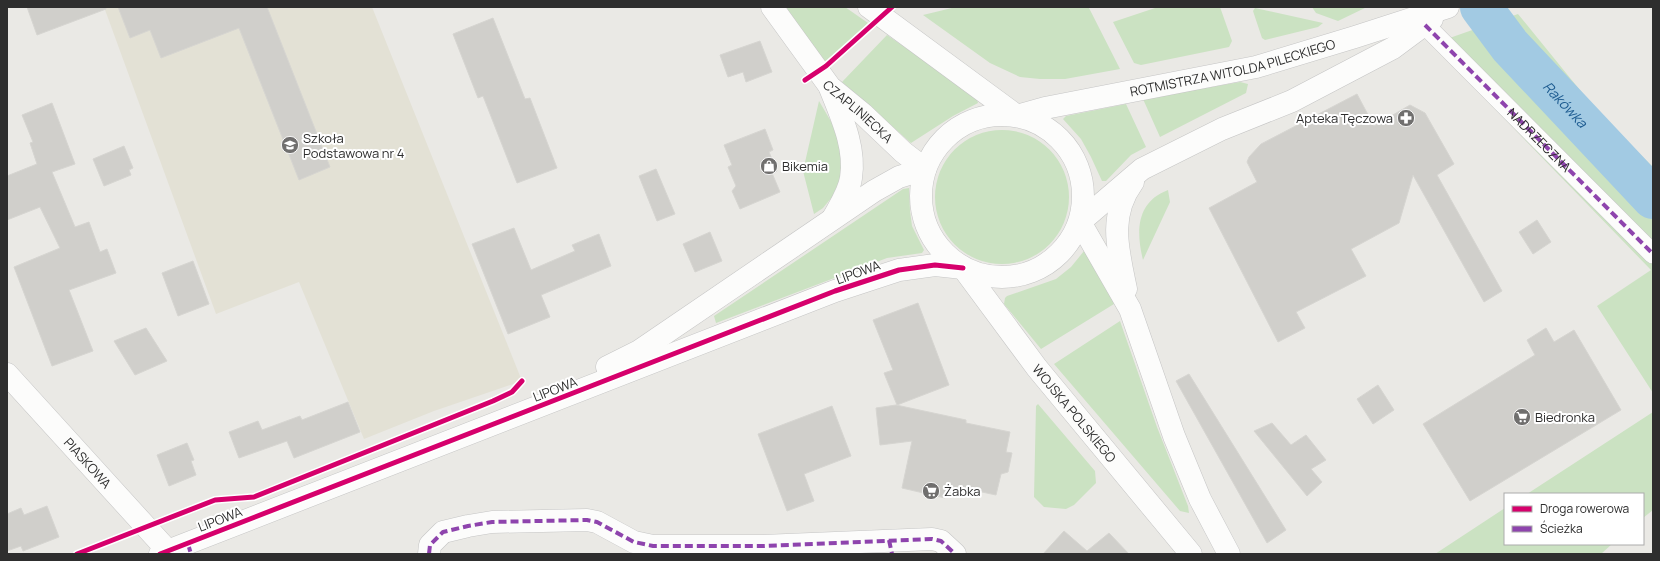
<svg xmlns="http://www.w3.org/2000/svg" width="1660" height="561" viewBox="0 0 1660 561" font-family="Manrope,sans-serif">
	<rect width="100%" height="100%" fill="#eae9e5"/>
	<path fill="#e3e1d5" d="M104 7H372L522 381 434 411 364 439 299 282 216 314Z"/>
	<path fill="#cbe2c2" d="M786 7H845L868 23 825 63Z
		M956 7 1089 8 1120 69 1065 79H1040L1020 77 990 63 923 15Z
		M1158 7H1220L1232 41 1229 47 1141 65 1134 63 1113 22Z
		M1312 7H1367L1338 21 1316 13Z
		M1255 8 1323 23 1318 27 1265 40 1262 38 1253 11Z
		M1518 14 1601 116 1653 167V393L1597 306 1651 270 1434 46 1441 41Z
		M887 35 976 96 978 103 953 116 911 143 842 82Z
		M1240 82 1248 84 1246 93 1160 137 1143 99Z
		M819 101 836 130 843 164 840 180 832 197 823 208 814 214 803 171Z
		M1126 104 1146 147 1131 155 1106 181H1102L1091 157 1081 139 1063 119 1066 116Z
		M935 197a67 67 0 1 1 134 0a67 67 0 1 1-134 0Z
		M909 188 910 211 912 226 924 250 922 253 887 258 716 323 714 316 903 189Z
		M1168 190 1170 202 1143 260C1136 232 1136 202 1168 190Z
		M1084 251 1105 283 1114 304 1041 349 1004 304 1005 298 1007 296 1056 279 1071 267Z
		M1120 321 1157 427 1188 506 1189 513 1180 511 1054 364Z
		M1038 404 1095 471 1096 483 1074 505 1066 509 1044 507 1034 497 1036 406Z
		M1653 412V510L1643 518V494H1527Z
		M1505 508V544H1612L1601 554H1435Z"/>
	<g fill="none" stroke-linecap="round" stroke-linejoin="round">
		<path stroke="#a2cae3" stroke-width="42" id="s1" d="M1481 7 1510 46 1653 198"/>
	</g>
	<path fill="#d0cfcb" stroke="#d6d5d1" d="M27 7H106V9L37 35Z
		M118 7H267L330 167 299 180 239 28 161 58 150 30 130 38Z
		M493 18 525 99 530 98 557 168 517 183 483 96 478 98 453 34Z
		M760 41 772 72 746 82 743 72 728 77 720 55Z
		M1357 94 1374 126 1410 105 1425 113 1454 164 1437 175 1502 291 1484 302 1413 175 1399 223 1351 249 1366 276 1296 312 1305 328 1278 342 1209 208 1257 182 1247 162 1249 157 1261 144Z
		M52 103 75 164 52 172 75 227 89 222 100 252 107 249 116 273 69 290 93 351 52 366 14 267 60 248 40 207 7 220V176L37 164 30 143 33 142 22 115Z
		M765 129 773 150 769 152 777 171 772 173 780 192 740 209 732 191 736 186 728 167 732 165 724 145Z
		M124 146 133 168 129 170 131 175 104 186 93 159Z
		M656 169 675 214 657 221 639 176Z
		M1537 220 1551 242 1533 254 1519 232Z
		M514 228 531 270 575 251 572 245 599 234 611 266 541 295 550 317 508 334 472 244Z
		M710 232 722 261 695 272 683 244Z
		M193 261 209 304 178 316 162 273Z
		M918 303 949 385 897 405 884 373 893 370 873 320Z
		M146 328 167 361 135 375 114 341Z
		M1546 328 1554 342 1574 330 1621 410 1470 501 1423 424 1535 355 1527 340Z
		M1189 374 1286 530 1267 543 1176 381Z
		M1378 385 1394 410 1373 424 1357 399Z
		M348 402 360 432 294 458 287 441 239 458 229 432 258 421 262 430 300 416 302 420Z
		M896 405 966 420V423L1010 432 1006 452 1012 453 1008 472 1001 474 996 495 968 489 967 496 946 491 945 498 902 488 912 441 880 445 876 408Z
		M832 406 851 456 804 474 814 501 787 511 758 434Z
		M1272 423 1291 445 1306 435 1326 460 1311 469 1322 482 1307 496 1254 431Z
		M187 443 194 460 191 461 196 475 169 486 157 455Z
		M47 506 59 537 23 551 21 546 7 551V514L21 508 24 515Z
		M1064 531 1087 551 1109 533 1129 554H1043Z"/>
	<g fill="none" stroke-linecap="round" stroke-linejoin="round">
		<defs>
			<path id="pedestrian" d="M1425 25 1653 254"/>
			<g id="minor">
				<path id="s2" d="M7 374 168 551"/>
				<path d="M429 554 430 545 443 532 468 526 492 522 587 520 597 522 634 542 653 546H762L932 539 941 541 955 554"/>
			</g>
			<g id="tertiary">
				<path id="s3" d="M772 7 830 87 863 114 903 152 925 169"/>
				<path d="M869 7 1017 116"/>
				<path d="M830 88C841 116 856 147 851 178 849 192 840 205 833 218"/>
				<circle cx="1002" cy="196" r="81"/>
				<path id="s4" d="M1017 116 1045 108 1256 67 1355 37 1448 7"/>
				<path d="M1080 222 1142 169 1222 129 1292 101 1393 48 1432 19"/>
				<path d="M1080 222 1130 309 1174 436 1200 499 1229 554"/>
				<path id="s5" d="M963 268 1037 368 1191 554"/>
				<path d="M1126 289C1118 250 1108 216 1133 182"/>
				<path d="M607 367 639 351 874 191 899 177 925 169"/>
				<path d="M160 554 835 291 899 270 935 265 963 268"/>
			</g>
		</defs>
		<use href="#pedestrian" stroke="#c5c5c5" stroke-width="20"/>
		<use href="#minor" stroke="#c5c5c5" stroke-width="23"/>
		<use href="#tertiary" stroke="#c5c5c5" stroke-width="23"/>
		<use href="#pedestrian" stroke="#fcfcfb" stroke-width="19"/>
		<use href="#minor" stroke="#fcfcfb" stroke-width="22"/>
		<use href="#tertiary" stroke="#fcfcfb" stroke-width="22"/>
		<g stroke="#8e44ad" stroke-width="4" stroke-dasharray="8 4" stroke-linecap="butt">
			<path id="s6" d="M1425 25 1653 254"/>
			<path d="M889 540 892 554"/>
			<path d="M188 544 191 554"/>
			<path d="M429 554 430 545 443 532 468 526 492 522 587 520 597 522 634 542 653 546H762L932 539 941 541 955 554"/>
		</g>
		<defs>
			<path id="cycleway" d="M805 80 826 66 892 7
				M77 554 215 500 254 497 493 401 512 392 522 381
				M160 554 835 291 899 270 935 265 963 268"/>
		</defs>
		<use href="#cycleway" stroke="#fff" stroke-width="8"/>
		<use href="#cycleway" stroke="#d6006c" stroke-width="5"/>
	</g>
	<defs>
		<symbol id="pharmacy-disc" viewBox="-11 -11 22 22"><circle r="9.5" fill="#706f6e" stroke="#fff"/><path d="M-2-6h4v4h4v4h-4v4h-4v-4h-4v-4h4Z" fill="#fff"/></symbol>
		<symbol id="school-disc" viewBox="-11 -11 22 22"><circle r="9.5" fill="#706f6e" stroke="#fff"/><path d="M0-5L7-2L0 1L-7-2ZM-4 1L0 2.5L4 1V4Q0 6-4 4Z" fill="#fff"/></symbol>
		<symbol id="shop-disc" viewBox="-11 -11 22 22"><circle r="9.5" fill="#706f6e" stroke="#fff"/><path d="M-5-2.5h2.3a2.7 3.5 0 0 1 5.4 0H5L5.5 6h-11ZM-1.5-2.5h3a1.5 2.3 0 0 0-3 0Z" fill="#fff"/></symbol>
		<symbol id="supermarket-disc" viewBox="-11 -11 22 22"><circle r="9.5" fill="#706f6e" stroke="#fff"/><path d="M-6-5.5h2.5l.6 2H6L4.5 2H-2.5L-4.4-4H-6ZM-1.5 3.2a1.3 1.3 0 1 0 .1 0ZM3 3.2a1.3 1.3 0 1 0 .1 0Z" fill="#fff"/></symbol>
	</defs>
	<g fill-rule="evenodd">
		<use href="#pharmacy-disc" x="1396" y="108" width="20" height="20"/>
		<use href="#school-disc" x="280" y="135" width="20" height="20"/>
		<use href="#shop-disc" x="759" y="156" width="20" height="20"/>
		<use href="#supermarket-disc" x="1512" y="407" width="20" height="20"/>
		<use href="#supermarket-disc" x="921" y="481" width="20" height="20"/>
	</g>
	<g text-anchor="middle" stroke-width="4" stroke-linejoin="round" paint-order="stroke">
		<g font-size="13" fill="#2e2e2e" stroke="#fff">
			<text dy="5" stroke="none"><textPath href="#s4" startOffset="221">ROTMISTRZA WITOLDA PILECKIEGO</textPath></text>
			<text dy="5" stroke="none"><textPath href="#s3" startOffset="136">CZAPLINIECKA</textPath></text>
			<text dy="5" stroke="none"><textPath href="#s6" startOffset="162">NADRZECZNA</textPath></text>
			<text transform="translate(858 272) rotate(-20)" y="5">LIPOWA</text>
			<text transform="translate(555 389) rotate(-21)" y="5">LIPOWA</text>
			<text dy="5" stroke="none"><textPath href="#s5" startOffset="183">WOJSKA POLSKIEGO</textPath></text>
			<text dy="5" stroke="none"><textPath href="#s2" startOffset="120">PIASKOWA</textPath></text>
			<text transform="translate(220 519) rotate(-21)" y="5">LIPOWA</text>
		</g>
		<g font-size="13" fill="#2e2e2e" stroke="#fff" text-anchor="start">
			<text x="1393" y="123" text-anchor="end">Apteka Tęczowa</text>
			<text x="303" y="143">Szkoła<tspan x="303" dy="15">Podstawowa nr 4</tspan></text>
			<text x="782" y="171">Bikemia</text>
			<text x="1535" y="422">Biedronka</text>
			<text x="944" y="496">Żabka</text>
		</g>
		<g font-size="14" font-style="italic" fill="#1e5c91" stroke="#fff">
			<text dy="5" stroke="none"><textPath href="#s1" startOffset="129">Rakówka</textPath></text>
		</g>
	</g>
	<rect width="1660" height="561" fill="none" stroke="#2e2e2e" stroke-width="16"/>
	<rect x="1504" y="493" width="140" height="52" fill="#ffffff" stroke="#ababab"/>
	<rect x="1512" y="506" width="20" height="6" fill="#d6006c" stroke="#ababab"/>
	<text x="1540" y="513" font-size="12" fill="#2e2e2e">Droga rowerowa</text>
	<rect x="1512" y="526" width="20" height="6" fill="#8e44ad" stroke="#ababab"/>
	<text x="1540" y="533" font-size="12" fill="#2e2e2e">Ścieżka</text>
</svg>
